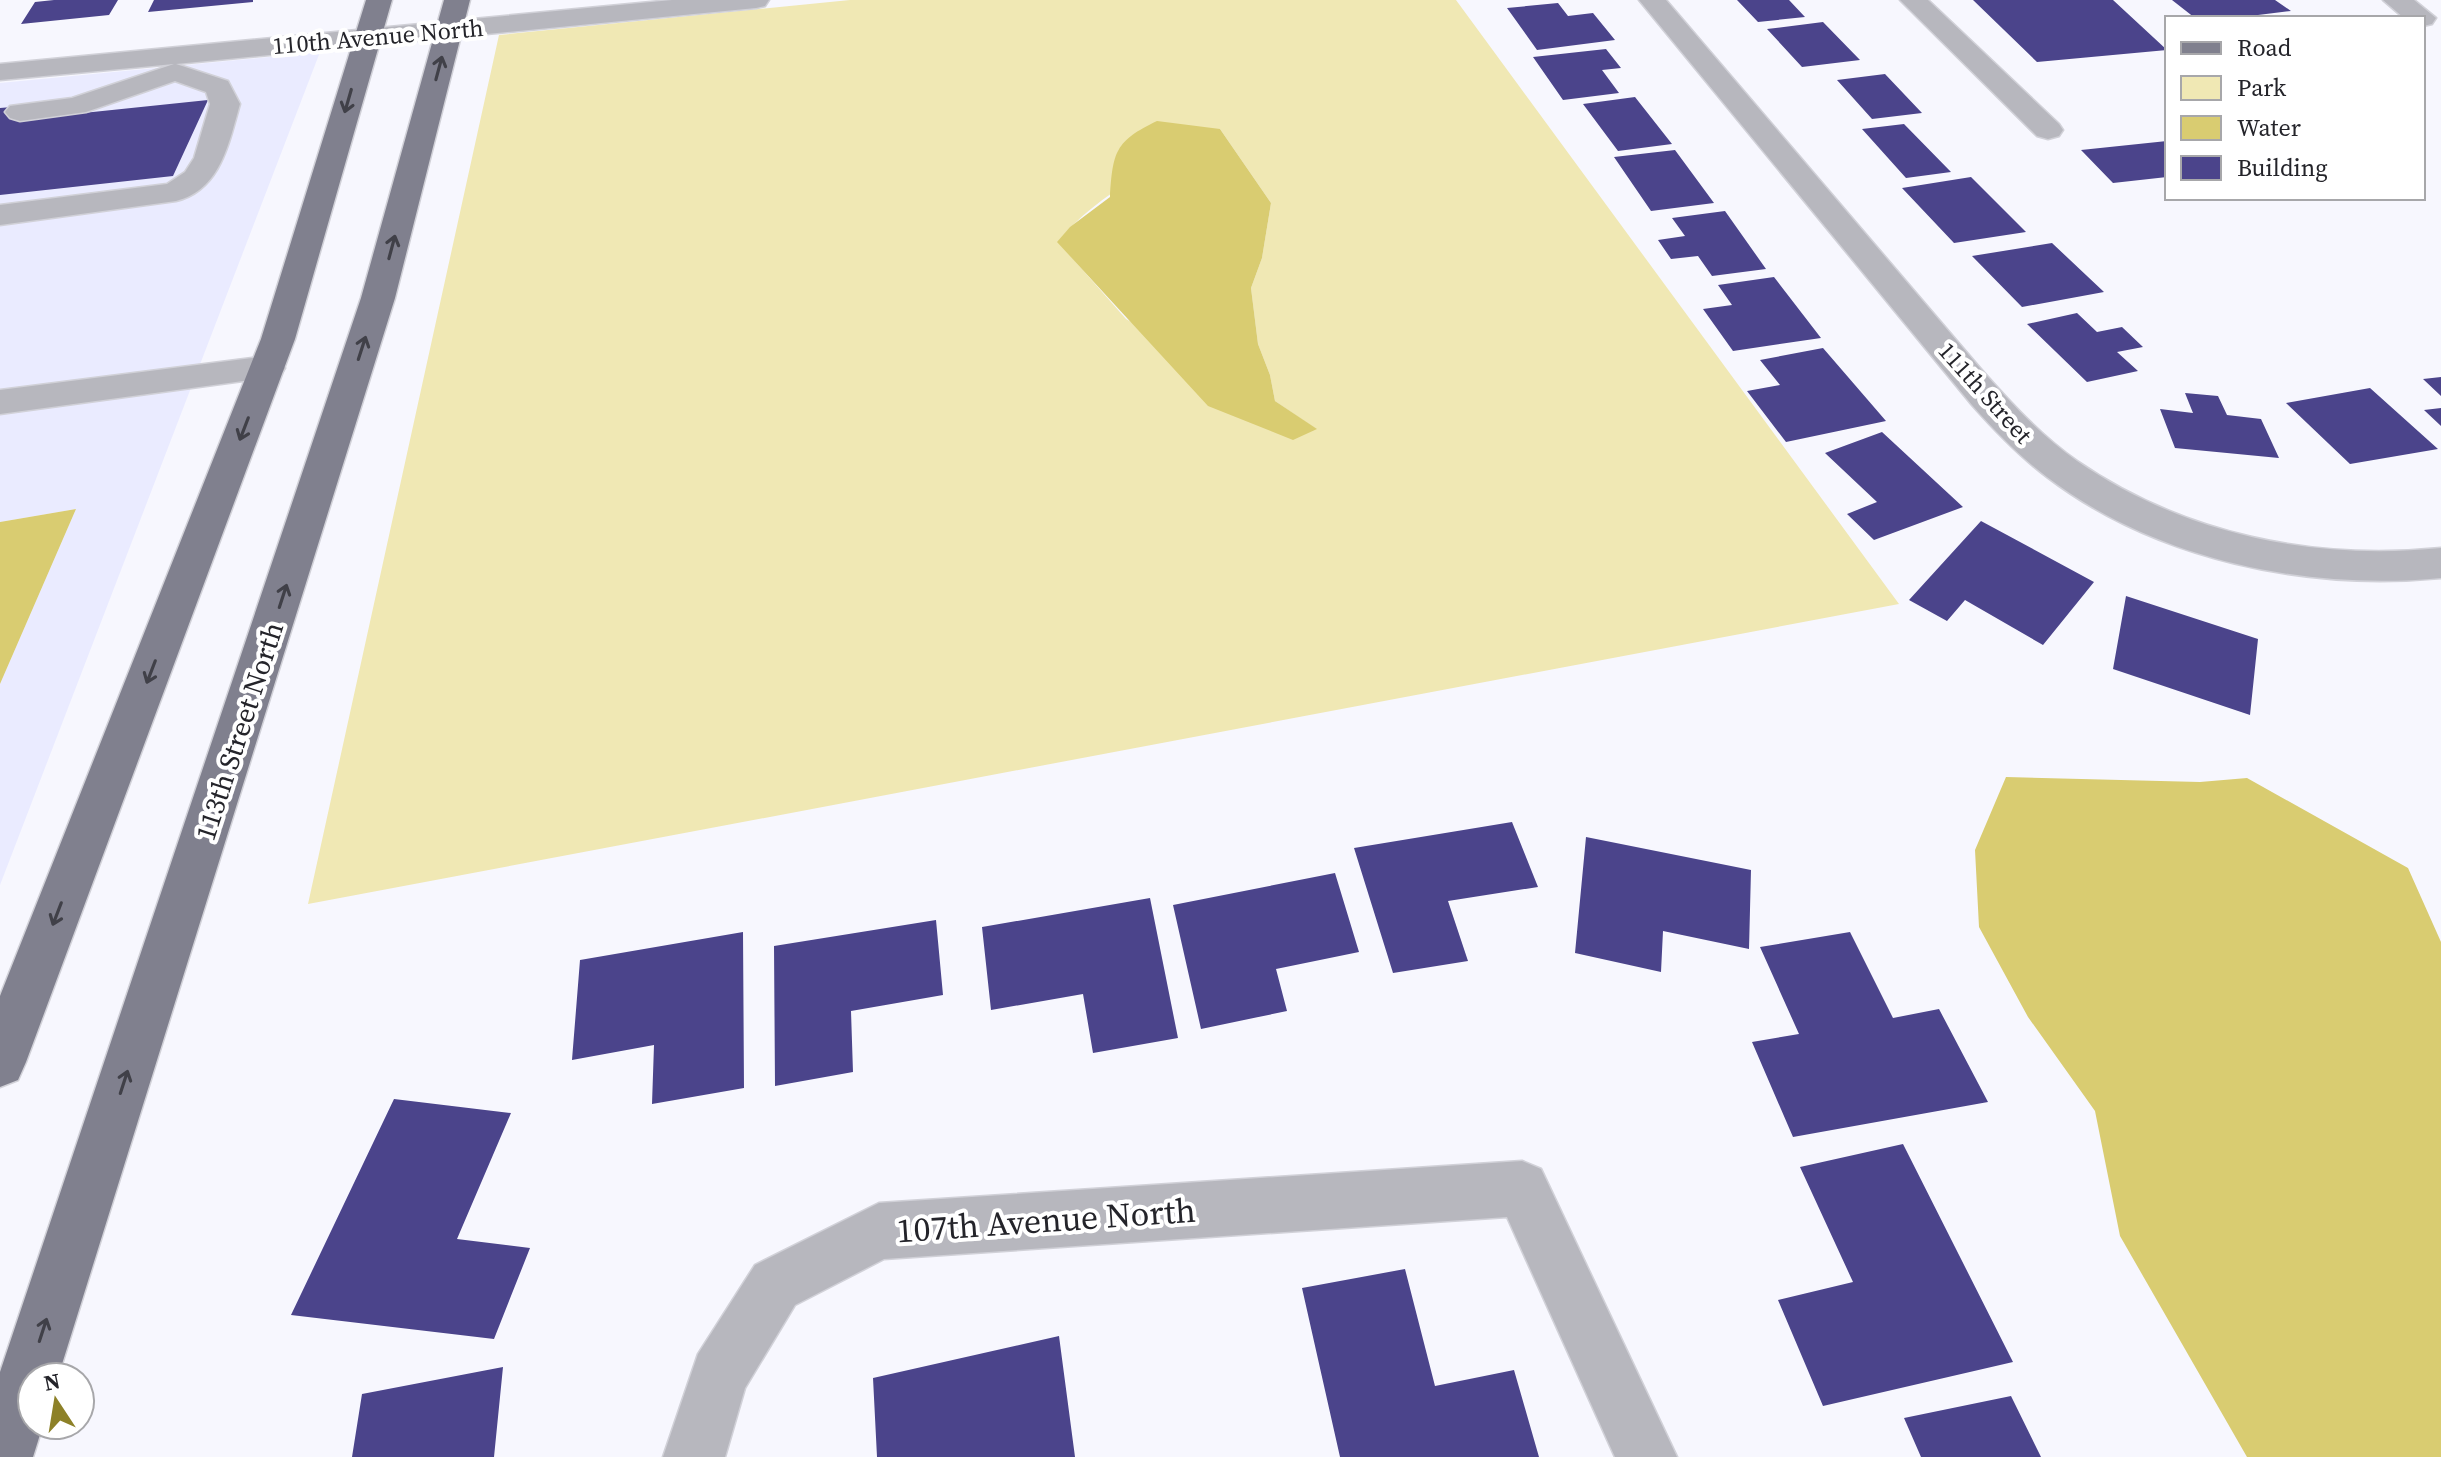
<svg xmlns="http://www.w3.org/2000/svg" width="2441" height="1457" viewBox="0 0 2441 1457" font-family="'Source Serif 4',serif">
	<rect width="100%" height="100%" fill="#f7f7fe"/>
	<path fill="#eaebff" d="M320 52 0 885V684L76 509 0 522V83Z"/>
	<path fill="#f0e8b4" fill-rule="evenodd" d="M850 0H1456L1899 604 308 904 499 35ZM1220 129 1271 203 1262 258 1251 288 1258 344 1270 375 1275 401 1316 429 1126 319 1058 242C1097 192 1166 162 1220 129Z"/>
	<path fill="#d9cc71" d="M1157 121 1220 129 1271 203 1262 258 1251 288 1258 344 1270 375 1275 401 1317 429 1293 440 1208 406 1057 242 1070 227 1110 197C1113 152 1115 141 1157 121Z
		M76 509 0 684V522Z
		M2006 777 2200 782 2247 778 2408 868 2441 942V1457H2247L2120 1236 2095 1111 2028 1017 1979 927 1975 850Z"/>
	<path fill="#4b448b" d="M54 0H118L109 15 21 24 35 2Z
		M154 0H253V2L148 12Z
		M1737 0H1789L1805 17 1758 22Z
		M1973 0H2113L2167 50 2037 62Z
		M2172 0H2275L2291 11 2234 18H2195Z
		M1558 3 1568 16 1593 13 1615 40 1537 50 1507 8Z
		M1823 22 1860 60 1802 67 1767 29Z
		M1606 49 1621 68 1602 70 1619 93 1563 100 1533 57Z
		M1885 74 1922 113 1872 119 1837 80Z
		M1635 97 1672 144 1618 151 1583 104Z
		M208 100 173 176 0 195V108L24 106 16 120Z
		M1904 124 1951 172 1906 178 1862 129Z
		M2167 141V177L2113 183 2081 150Z
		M1675 150 1714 203 1651 211 1614 157Z
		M1971 177 2026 232 1954 243 1902 188Z
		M1725 211 1766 269 1712 276 1698 256 1671 259 1658 240 1685 236 1672 218Z
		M2052 243 2104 292 2022 307 1972 256Z
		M1774 277 1821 338 1733 351 1703 309 1732 305 1718 285Z
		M2077 313 2097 332 2122 327 2143 347 2117 352 2138 371 2087 382 2027 324Z
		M1823 348 1886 421 1786 442 1747 391 1780 385 1760 360Z
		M2441 377V396L2423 379Z
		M2370 388 2438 449 2350 464 2286 403Z
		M2185 393 2218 396 2227 415 2261 419 2279 458 2175 448 2160 409 2193 413Z
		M2441 408V426L2424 410Z
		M1882 432 1963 507 1874 540 1847 514 1877 502 1825 453Z
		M1981 521 2094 582 2043 645 1965 600 1947 621 1909 600Z
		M2126 596 2258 639 2250 715 2113 669Z
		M1512 822 1538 887 1448 901 1468 961 1393 973 1354 848Z
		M1586 837 1751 870 1749 949 1663 931 1661 972 1575 953Z
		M1335 873 1359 952 1276 969 1287 1011 1201 1029 1173 905Z
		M1150 898 1178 1038 1093 1053 1083 994 991 1010 982 927Z
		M936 920 943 995 851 1011 853 1072 775 1086 774 946Z
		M743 932 744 1088 652 1104 654 1045 572 1060 580 960Z
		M1850 932 1893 1018 1939 1009 1988 1102 1793 1137 1752 1042 1799 1034 1760 947Z
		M394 1099 511 1113 457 1239 530 1248 494 1339 291 1315Z
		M1903 1144 2013 1362 1823 1406 1778 1300 1853 1282 1800 1167Z
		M1405 1269 1435 1386 1514 1370 1539 1457H1340L1302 1288Z
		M1059 1336 1075 1457H877L873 1378Z
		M503 1367 494 1457H352L362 1394Z
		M2011 1396 2041 1457H1921L1904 1418Z"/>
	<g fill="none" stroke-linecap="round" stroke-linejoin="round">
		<defs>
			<path id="minor" d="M672 0H769L765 6 756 8 176 64 228 81 240 104C229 142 221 190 176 201L0 225V205L167 184 185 172 194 158 210 104 206 92 175 81 86 112 20 121 10 118 5 112 10 106 72 98 174 64 0 80V64Z
				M1639 0H1666L1980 368C2009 401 2040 435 2077 461 2183 534 2313 561 2441 548V578C2307 591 2156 560 2047 477 2019 456 1995 431 1972 405Z
				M1900 0H1928L2059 124 2063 130 2059 136 2048 139 2037 136Z
				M2383 0H2414L2436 18 2432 24 2423 26V18H2404Z
				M267 356 280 360 285 368 280 376 0 414V390Z
				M1522 1161 1541 1169 1677 1457H1615L1507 1217 884 1259 795 1305 745 1388 725 1457H663L698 1354 755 1265 879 1203Z"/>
			<path id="major" d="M366 0H392L295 339 26 1062 18 1080 0 1087V996L261 339Z
				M444 0H470L395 298 58 1377H32V1425H43L33 1457H0V1372L361 298Z"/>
		</defs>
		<use href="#minor" stroke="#d1d1d8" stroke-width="3"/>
		<use href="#major" stroke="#d1d1d8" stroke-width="3"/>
		<use href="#minor" fill="#b7b7be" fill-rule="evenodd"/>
		<use href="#major" fill="#80808e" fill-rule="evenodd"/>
	</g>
	<defs><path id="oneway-shaft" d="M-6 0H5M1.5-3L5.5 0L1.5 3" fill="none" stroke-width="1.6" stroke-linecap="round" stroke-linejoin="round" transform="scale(2)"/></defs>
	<g stroke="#404048">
		<use href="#oneway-shaft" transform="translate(439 68) rotate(-75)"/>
		<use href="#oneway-shaft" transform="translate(348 101) rotate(106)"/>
		<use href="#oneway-shaft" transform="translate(392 247) rotate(-75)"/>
		<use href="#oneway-shaft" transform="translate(362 348) rotate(-72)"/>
		<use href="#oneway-shaft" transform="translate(244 429) rotate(111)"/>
		<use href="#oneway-shaft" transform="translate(283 596) rotate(-72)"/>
		<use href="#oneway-shaft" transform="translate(151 672) rotate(111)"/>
		<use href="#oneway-shaft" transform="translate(57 914) rotate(111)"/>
		<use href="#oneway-shaft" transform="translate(124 1082) rotate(-72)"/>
		<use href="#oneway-shaft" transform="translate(43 1330) rotate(-72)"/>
	</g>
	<g text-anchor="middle" stroke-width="8" stroke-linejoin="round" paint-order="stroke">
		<g font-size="24" fill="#24242a" stroke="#fff">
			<text transform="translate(378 37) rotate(-5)" y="8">110th Avenue North</text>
			<text transform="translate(1985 393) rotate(48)" y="8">111th Street</text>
		</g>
		<g font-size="28" fill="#24242a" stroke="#fff">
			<text transform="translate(239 731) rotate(-72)" y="10">113th Street North</text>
		</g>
		<g font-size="34" fill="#24242a" stroke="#fff">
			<text transform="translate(1046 1220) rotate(-4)" y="12">107th Avenue North</text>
		</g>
	</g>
	<rect x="2165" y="16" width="260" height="184" fill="#ffffff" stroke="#a7a7aa" stroke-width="2"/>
	<rect x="2181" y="42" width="40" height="12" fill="#80808e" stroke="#a7a7aa" stroke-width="2"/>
	<text x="2237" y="56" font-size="24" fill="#24242a">Road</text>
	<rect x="2181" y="76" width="40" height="24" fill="#f0e8b4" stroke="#a7a7aa" stroke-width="2"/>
	<text x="2237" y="96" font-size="24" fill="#24242a">Park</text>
	<rect x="2181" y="116" width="40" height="24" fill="#d9cc71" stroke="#a7a7aa" stroke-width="2"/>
	<text x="2237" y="136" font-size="24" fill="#24242a">Water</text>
	<rect x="2181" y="156" width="40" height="24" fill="#4b448b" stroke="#a7a7aa" stroke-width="2"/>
	<text x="2237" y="176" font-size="24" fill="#24242a">Building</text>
	<g transform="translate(56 1401) rotate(348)"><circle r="38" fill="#ffffff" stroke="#a7a7aa" stroke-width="2"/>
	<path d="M0-6L14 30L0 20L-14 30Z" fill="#8d8128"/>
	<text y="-12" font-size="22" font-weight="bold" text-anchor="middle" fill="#24242a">N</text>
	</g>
</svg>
